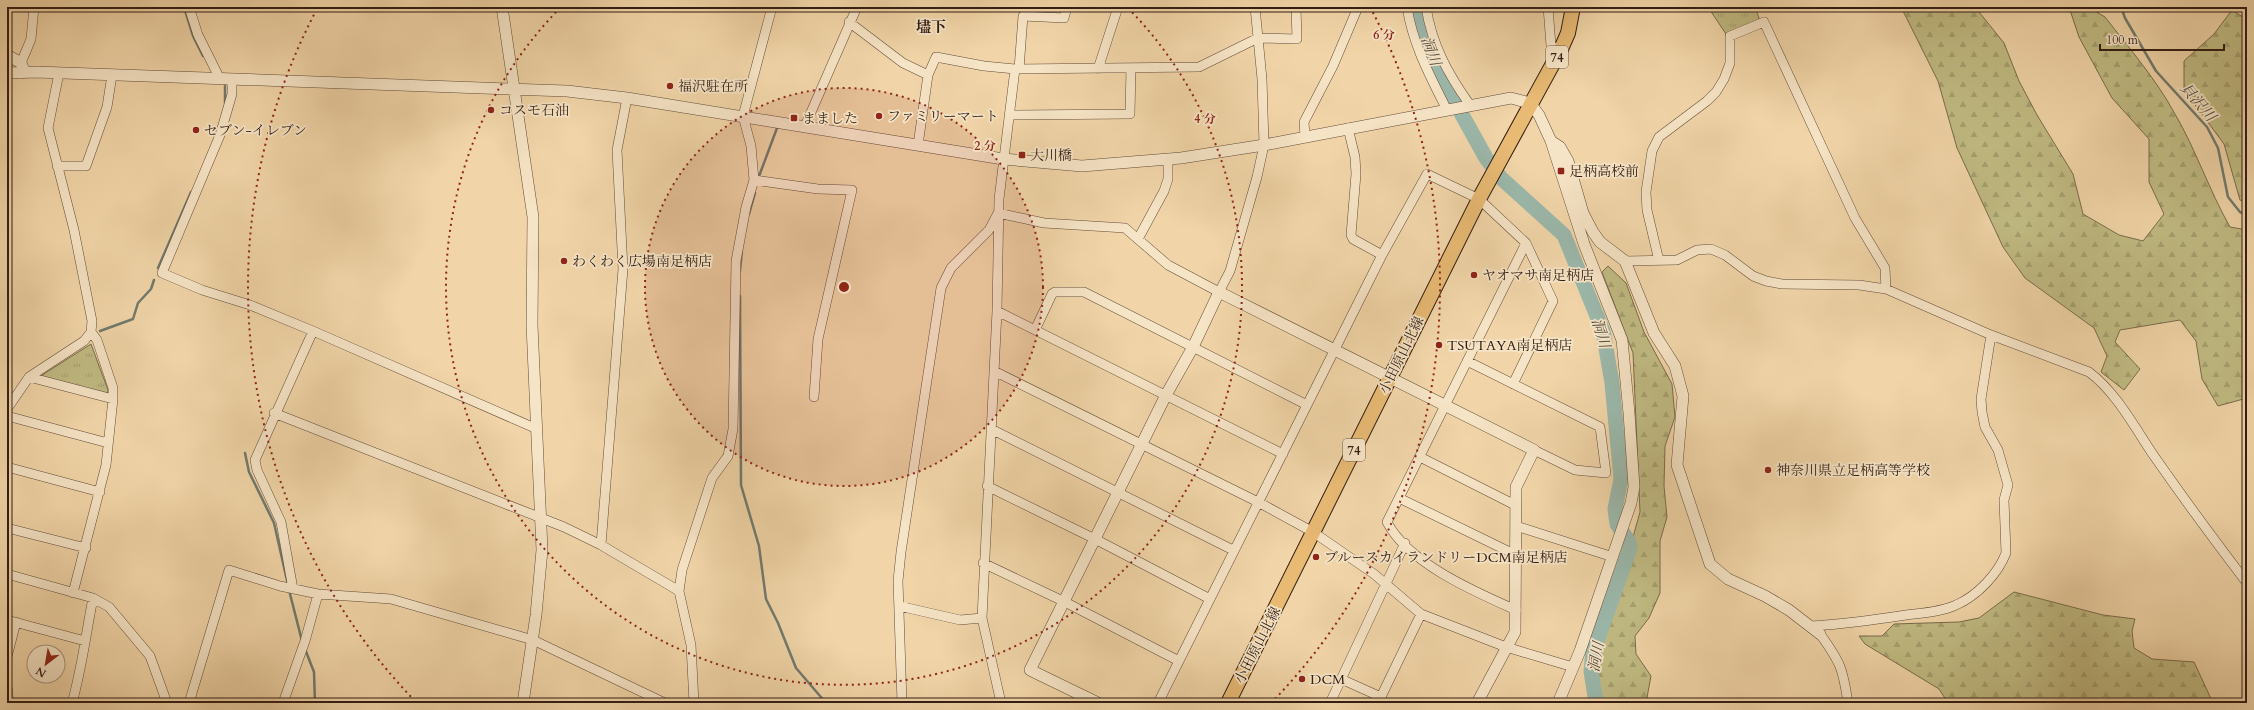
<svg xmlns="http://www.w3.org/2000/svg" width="2254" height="710" viewBox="0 0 2254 710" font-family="Cardo,'Noto Serif JP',serif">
	<defs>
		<pattern id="grass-tufts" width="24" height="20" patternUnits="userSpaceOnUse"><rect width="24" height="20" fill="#c1bb83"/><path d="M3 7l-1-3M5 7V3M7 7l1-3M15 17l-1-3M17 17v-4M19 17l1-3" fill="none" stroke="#a6a070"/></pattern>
		<pattern id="forest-firs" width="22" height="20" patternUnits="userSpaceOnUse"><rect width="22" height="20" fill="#c1bb83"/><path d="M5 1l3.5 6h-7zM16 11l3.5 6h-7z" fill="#a6a070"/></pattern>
	</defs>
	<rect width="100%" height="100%" fill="#f1d5a8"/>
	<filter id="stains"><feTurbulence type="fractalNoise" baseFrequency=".005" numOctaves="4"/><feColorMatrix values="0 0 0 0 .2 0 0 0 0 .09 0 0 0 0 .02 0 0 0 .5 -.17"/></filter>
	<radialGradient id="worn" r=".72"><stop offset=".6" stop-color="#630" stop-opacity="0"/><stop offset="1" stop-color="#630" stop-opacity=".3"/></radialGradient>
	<path fill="url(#grass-tufts)" stroke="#7a6c4c" d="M1708 7H1755L1759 18 1758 22 1726 34Z
		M91 344 108 390 107 395 39 377Z"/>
	<path fill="url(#forest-firs)" stroke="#7a6c4c" d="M1901 7H1975L2004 43 2019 81 2037 115 2073 174 2083 214 2119 235 2143 241 2164 214 2149 182V139L2112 98 2079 37 2069 7H2088L2105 17C2129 48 2156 79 2175 114 2196 150 2209 190 2230 227L2247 230V398L2218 406 2202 379 2196 341 2180 320 2120 330 2115 342 2140 369 2124 390 2101 372 2107 356 2094 328 2025 278 2003 247 1957 148 1938 81Z
		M2232 10 2246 19 2247 23V203L2240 200 2224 144 2184 90V61L2214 34Z
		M1608 266 1626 283 1644 332 1672 384 1675 417 1665 446 1664 486 1667 517 1660 541V593L1649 618 1635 636 1636 654 1651 676 1646 703H1592L1600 655 1640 512 1633 353 1602 272Z
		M2014 592 2103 615 2135 619 2132 631 2134 648 2152 659 2194 662 2213 703H1948L1939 689 1865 644 1859 636H1882L1894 624 1959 622 1979 618Z"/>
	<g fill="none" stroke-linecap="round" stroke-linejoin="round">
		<path stroke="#717a6f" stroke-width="2.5" d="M184 7 193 36 203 56
			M2121 7 2125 18 2156 71 2207 127 2218 148 2228 197 2240 212 2247 215
			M225 86V103
			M758 179 777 128
			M749 214 755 193
			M158 268 191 192
			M740 271 742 250
			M740 296 741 485 759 546 766 599 778 623 796 668 826 703
			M100 331 133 319 138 303 151 289 154 280
			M245 453 249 472 274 523 288 585
			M289 590 302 641
			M305 649 314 672 315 703"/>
		<path stroke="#9bb8ab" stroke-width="15" d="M1416 7 1430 57 1486 158 1501 178 1564 235 1603 331 1612 383 1621 479 1615 509 1617 524 1629 542 1630 548 1593 652 1591 671 1596 703"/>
		<defs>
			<path id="minor" d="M189 7 198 35 220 79
				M1407 7C1413 45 1430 76 1447 110
				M1426 7C1432 45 1448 74 1470 105
				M1548 7 1551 46 1561 49
				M849 22 903 63 928 75
				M21 63 31 39 34 7
				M1019 69 1023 16 1064 18 1067 7
				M1098 69 1118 7
				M59 73 48 128 74 230 92 321 91 332 97 340 113 388V399L106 465 73 593
				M232 79V94L220 135 162 273 202 290 250 305 313 331 537 429
				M1010 115 1130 114 1131 68
				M805 126 857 7
				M1348 128 1355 157 1356 174 1351 235 1353 239 1382 255
				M1305 136 1304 122 1333 66 1358 7
				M918 145 928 75 936 57 984 66 1015 69 1199 67 1258 38 1297 39 1296 7
				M57 166H86L107 107 112 75
				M754 180 818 189 852 190 818 339 814 397
				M1138 239 1164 191 1168 179V160
				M1625 261 1677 260 1697 250 1711 249 1725 255 1753 276 1766 281 1782 284 1859 285 1886 289 1991 335 2089 372C2116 392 2135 428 2154 456 2184 499 2215 541 2247 583
				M1659 261 1647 210 1646 192 1652 151 1659 137 1707 101 1716 92 1724 79 1730 63V36L1764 22 1855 218 1885 268 1886 289
				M997 311 1283 454
				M1035 330 1052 294 1055 292H1084L1307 405
				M1467 361 1600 427 1606 473 1575 470 1534 450
				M994 371 1258 502 1313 532 1374 574 1421 614 1506 647 1573 667
				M29 377 113 399
				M7 409 29 377 84 341 91 332
				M274 413 564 527 601 545 679 591
				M7 416 108 443
				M991 429 1233 550
				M1420 457 1515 505
				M7 467 100 492
				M987 486 1095 539 1210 599
				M1399 498 1516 555
				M1516 526 1613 557
				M7 528 86 548
				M601 545 623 269 617 150 627 98
				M983 563 1065 602 1179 661
				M7 574 93 598C86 633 82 668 72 703
				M293 589 281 522 257 470 255 460 313 331
				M93 598 109 607 150 656 167 703
				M899 606 960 620 982 618
				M1516 610C1475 592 1408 563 1387 522L1526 243
				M7 620 85 641
				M1812 626C1843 624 1874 620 1906 615 1922 613 1941 612 1956 605 1977 596 1998 574 2006 553L2004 500 2008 485 1998 450 1985 427 1982 412 1981 399 1991 335
				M1820 634C1841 663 1843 669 1848 703
				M7 657 16 622
				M1341 679 1381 697
				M7 686 9 703
				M189 703 229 570 280 586 318 594 391 599 533 640 665 703
				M283 703 305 641 318 594
				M694 703 691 645 679 591 682 570 712 478 728 456 733 429 736 261 746 207 754 180 751 146 743 116 772 7
				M902 703 898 581 901 552 941 288 951 268 989 230 998 213 1044 223 1125 228 1168 265 1219 292 1230 271 1257 177 1264 145 1262 79 1255 7
				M1001 703 982 618 997 311 999 199 1015 69
				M1158 703 1382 255 1427 174 1479 199 1526 243 1553 301 1513 384
				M1330 703 1405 543
				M1378 703 1421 614"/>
			<path id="tertiary" d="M502 7 533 217 532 325 542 550 536 615 523 703
				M7 55 21 63 25 73
				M7 73 36 72 567 91 627 98 1003 159 1082 166 1181 158 1264 145 1511 98 1530 103 1539 115 1551 141 1584 244 1622 340 1629 413 1634 487 1631 503 1580 651 1558 703
				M1551 141 1560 147 1568 161 1583 213 1593 232 1600 242 1625 261 1654 333 1675 366 1683 396 1677 465 1710 564 1728 579 1765 596 1789 610 1820 634
				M1098 703 1030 670 1166 395 1193 347 1219 292 1534 450 1516 487 1515 632 1477 703"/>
			<path id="primary" d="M1228 703 1479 199 1561 49 1568 33 1573 7"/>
		</defs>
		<use href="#minor" stroke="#624b39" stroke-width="10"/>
		<use href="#tertiary" stroke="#624b39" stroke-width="12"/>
		<use href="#primary" stroke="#321d14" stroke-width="16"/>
		<use href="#minor" stroke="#f6e4c6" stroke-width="9"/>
		<use href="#tertiary" stroke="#f6e4c6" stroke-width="11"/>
		<use href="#primary" stroke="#e8ba74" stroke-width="14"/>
	</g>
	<circle cx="844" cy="287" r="199" fill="#8f2418" fill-opacity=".12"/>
	<g fill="none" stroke="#8f2418" stroke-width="2" stroke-dasharray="2 4">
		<circle cx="844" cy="287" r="199"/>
		<path d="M1128 8A398 398 0 1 1 560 8"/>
		<path d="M415 701A596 596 0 0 1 318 7M1370 7A596 596 0 0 1 1273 701"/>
	</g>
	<g fill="#8f2418" stroke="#f6e4c6" stroke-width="1.5">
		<circle cx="670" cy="86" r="4"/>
		<circle cx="491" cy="110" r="4"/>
		<circle cx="879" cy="116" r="4"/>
		<rect x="790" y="114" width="8" height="8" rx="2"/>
		<circle cx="196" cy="130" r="4"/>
		<rect x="1018" y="151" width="8" height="8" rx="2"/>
		<rect x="1557" y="167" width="8" height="8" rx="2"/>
		<circle cx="564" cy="261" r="4"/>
		<circle cx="1474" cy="275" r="4"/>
		<circle cx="1439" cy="345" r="4"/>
		<circle cx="1768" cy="470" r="4"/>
		<circle cx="1316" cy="557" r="4"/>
		<circle cx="1302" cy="679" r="4"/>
	</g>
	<g text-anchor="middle" stroke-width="3.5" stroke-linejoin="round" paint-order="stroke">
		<g fill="#f6e4c6" stroke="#6d5949" stroke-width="1">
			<rect x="1546" y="46" width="22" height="22" rx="3"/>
			<rect x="1343" y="439" width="22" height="22" rx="3"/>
		</g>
		<g font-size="13" font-weight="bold" fill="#321d14">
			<text x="1557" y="62">74</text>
			<text x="1354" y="455">74</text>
		</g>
		<g font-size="14" fill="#321d14" stroke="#f6e4c6" text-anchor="start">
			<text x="678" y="91">福沢駐在所</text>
			<text x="499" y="115">コスモ石油</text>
			<text x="887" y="121">ファミリーマート</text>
			<text x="802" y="123">まました</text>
			<text x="204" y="135">セブン-イレブン</text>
			<text x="1030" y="160">大川橋</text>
			<text x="1569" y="176">足柄高校前</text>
			<text x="572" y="266">わくわく広場南足柄店</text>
			<text x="1482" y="280">ヤオマサ南足柄店</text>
			<text x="1447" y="350">TSUTAYA南足柄店</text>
			<text x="1776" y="475">神奈川県立足柄高等学校</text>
			<text x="1324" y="562">ブルースカイランドリーDCM南足柄店</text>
			<text x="1310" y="684">DCM</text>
		</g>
		<g font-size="14" fill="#321d14" stroke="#f6e4c6">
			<text transform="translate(1401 355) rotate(-64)" y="5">小田原山北線</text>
			<text transform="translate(1257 645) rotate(-63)" y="5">小田原山北線</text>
		</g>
		<g font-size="15" font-weight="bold" fill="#321d14" stroke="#f6e4c6">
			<text x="931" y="32">壗下</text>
		</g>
		<g font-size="15" font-style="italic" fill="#524c41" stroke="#f6e4c6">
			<text transform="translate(1431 51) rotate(69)" y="5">洞川</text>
			<text transform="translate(2198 102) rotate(49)" y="5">貝沢川</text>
			<text transform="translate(1601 333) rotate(73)" y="5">洞川</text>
			<text transform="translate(1596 657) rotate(-80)" y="5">洞川</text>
		</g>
	</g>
	<circle cx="844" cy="287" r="6" fill="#8f2418" stroke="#f6e4c6" stroke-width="2"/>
	<g font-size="12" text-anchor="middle" font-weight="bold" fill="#8f2418" stroke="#f6e4c6" stroke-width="3.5" stroke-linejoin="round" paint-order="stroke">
		<text x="1384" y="39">6 分</text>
		<text x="1205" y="123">4 分</text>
		<text x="985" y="150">2 分</text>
	</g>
	<rect width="2254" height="710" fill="none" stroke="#f1d5a8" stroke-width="24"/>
	<rect x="8" y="8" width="2238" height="694" fill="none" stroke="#321d14" stroke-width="2"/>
	<rect x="12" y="12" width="2230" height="686" fill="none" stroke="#321d14"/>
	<g transform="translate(46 664) rotate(211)"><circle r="19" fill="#f6e4c6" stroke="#a8947f"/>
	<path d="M0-3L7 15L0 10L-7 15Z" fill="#8f2418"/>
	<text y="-6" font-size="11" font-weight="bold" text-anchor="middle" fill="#321d14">N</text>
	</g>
	<path d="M2100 44v6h124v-6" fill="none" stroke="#321d14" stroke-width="2"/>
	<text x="2106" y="44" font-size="12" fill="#321d14" stroke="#f6e4c6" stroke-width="3" paint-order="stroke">100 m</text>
	<rect width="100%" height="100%" filter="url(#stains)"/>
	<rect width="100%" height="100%" fill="url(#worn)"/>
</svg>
